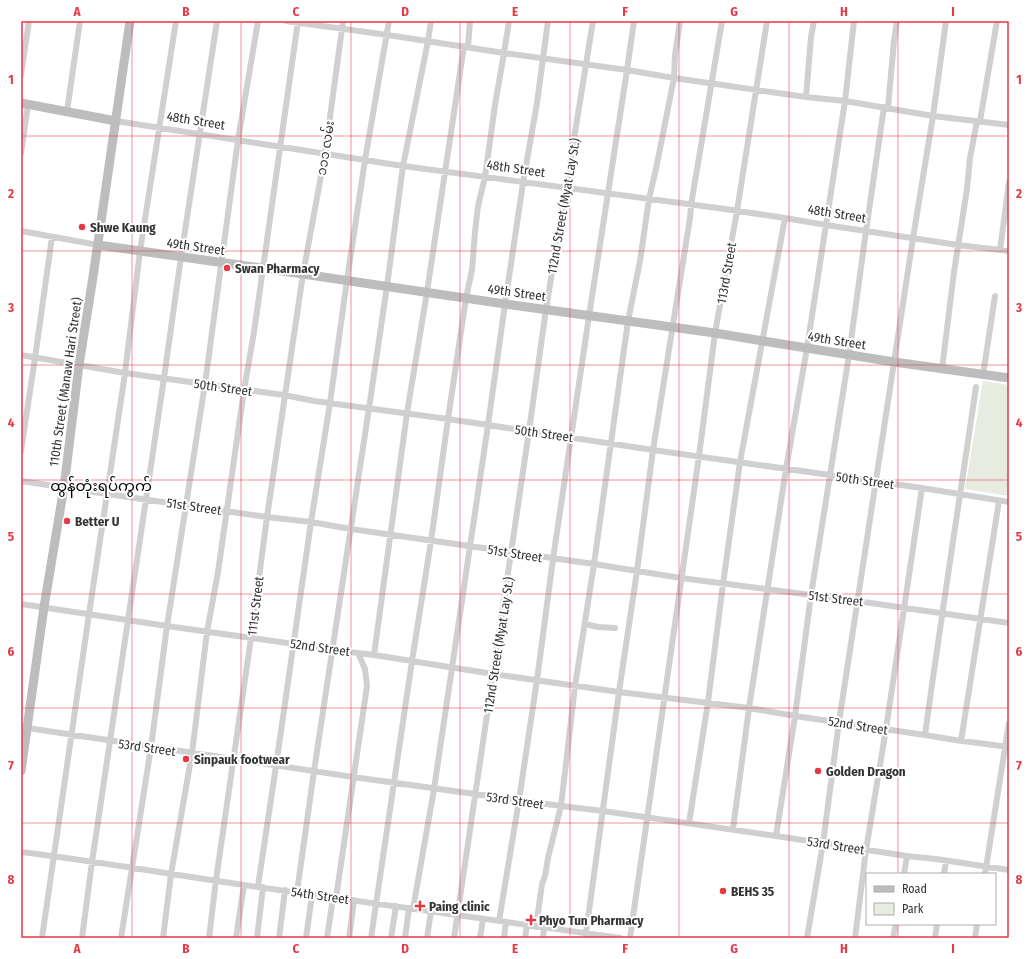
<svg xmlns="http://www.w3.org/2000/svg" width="1030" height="959" viewBox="0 0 1030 959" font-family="'Fira Sans Condensed','Noto Sans Myanmar',sans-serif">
	<rect width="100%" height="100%" fill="#fff"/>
	<path fill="#e6ecdf" d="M983 381 1009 385V496L965 489Z"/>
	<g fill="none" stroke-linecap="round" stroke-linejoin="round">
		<path stroke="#d0d0d0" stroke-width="6" d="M286 21 388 35 504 53 627 70 674 78 806 97 845 101 933 116 1009 125
			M468 47 470 21
			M21 75 29 21
			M806 97 811 37 814 21
			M888 108 894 41 897 21
			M67 111 80 21
			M116 121 403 166 725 209 785 218 826 225 958 245 1009 251
			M980 121 997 21
			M21 153 28 105
			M21 231 98 245
			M1000 250 1009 182
			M21 355 125 373 284 395 314 401 448 419 653 450 922 488 1009 502
			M942 369 954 272 967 189 970 158 977 121
			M983 375 995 296
			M21 451 35 358 52 237
			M21 481 107 494 267 517 311 522 351 529 594 564 681 578 857 601 1009 623
			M21 604 167 626 294 644 333 650 374 655 493 674 619 692 749 708 795 716 925 735 955 740 1009 747
			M585 624 598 627 615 628
			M374 655 407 413 427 292 464 46
			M21 727 353 777 561 806 603 811 776 836 907 856 936 859 1009 870
			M925 735C941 618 959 503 976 387
			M961 741 999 501
			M689 823 708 702 723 584 740 462 785 218
			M733 829 749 708 786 469 807 348 845 101 854 21
			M776 836 795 716 811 595 849 355 866 231 884 107
			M21 852C95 861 169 874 244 885 369 902 494 921 620 938
			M904 874 907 856
			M944 874 946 861
			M985 874 1009 723
			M258 886 276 766 311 522 330 403 347 280 365 160 389 21
			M297 892 314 771 369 408 387 286 403 166 428 41 431 21
			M336 898 367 686 365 669 358 653
			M413 909 434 789 488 425 505 304 523 183 537 103 548 21
			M499 921 519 800 537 680 553 559 589 316 627 70 634 21
			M536 927 542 884 545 876 548 858 561 806 575 686 594 564 628 321 640 261 649 199 657 164 674 78 675 55 680 21
			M42 938 89 614 107 494 125 373 140 251 176 21
			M82 938 92 862 164 378 181 257 217 21
			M121 938 151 747 167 626 205 384 238 140 258 21
			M163 938 171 874 192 753 207 632 218 572 244 390 254 332 298 21
			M209 938 216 880 251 638 267 517 303 274 325 154 343 21
			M236 938 244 885
			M257 938 263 887
			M279 938 285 890
			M306 938 312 895
			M327 938 333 898
			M349 938 354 900
			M371 938 412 661 431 541 448 419 466 298 472 270 475 232 478 206 485 177 495 105 504 53 509 21
			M391 938 396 906
			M405 938 409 908
			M427 938 431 911
			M454 938 529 431 546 309 566 188 593 21
			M480 938 483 919
			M504 938 506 922
			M525 938 527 925
			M543 938 544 927
			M587 938 588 934 586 933 619 692 637 571 653 450 690 218 691 205 722 21
			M630 938 699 456 715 333 737 211 767 21
			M807 938 823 843 839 722 913 238 933 116 946 21
			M855 938 866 850 886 729 922 488
			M893 938 896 924
			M935 938 937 924
			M975 938 977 924"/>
		<path stroke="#bdbdbd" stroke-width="9" d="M21 103 116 121
			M98 245 303 274 505 304 715 333 763 341 894 362 1009 378
			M21 771 44 607 64 487 79 365 93 277 130 21"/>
	</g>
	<path fill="none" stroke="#e63946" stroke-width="1" stroke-opacity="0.55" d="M132 21V938M241 21V938M351 21V938M460 21V938M570 21V938M679 21V938M789 21V938M898 21V874M21 136H1009M21 251H1009M21 365H1009M21 480H1009M21 594H1009M21 708H1009M21 823H1009M898 924V938"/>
	<g fill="#e63946" stroke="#fff" stroke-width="1.5">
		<circle cx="82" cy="227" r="4"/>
		<circle cx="227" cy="268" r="4"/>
		<circle cx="67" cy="521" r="4"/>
		<circle cx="186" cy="759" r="4"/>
		<circle cx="818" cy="771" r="4"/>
		<circle cx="723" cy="891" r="4"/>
		<path d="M418 900h4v4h4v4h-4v4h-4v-4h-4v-4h4z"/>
		<path d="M529 914h4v4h4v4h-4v4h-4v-4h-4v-4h4z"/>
	</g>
	<g text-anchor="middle" stroke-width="4" stroke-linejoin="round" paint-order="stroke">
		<g font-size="13" fill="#333" stroke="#fff">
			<text transform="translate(196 120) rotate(9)" y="5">48th Street</text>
			<text transform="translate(325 148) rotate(-81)" y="5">၁၁၁ လမ်း</text>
			<text transform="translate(516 168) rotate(8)" y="5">48th Street</text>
			<text transform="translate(563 206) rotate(-80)" y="5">112nd Street (Myat Lay St.)</text>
			<text transform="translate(837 213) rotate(9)" y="5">48th Street</text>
			<text transform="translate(196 246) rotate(8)" y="5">49th Street</text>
			<text transform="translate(726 273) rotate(-80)" y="5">113rd Street</text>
			<text transform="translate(517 292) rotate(8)" y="5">49th Street</text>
			<text transform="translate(837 340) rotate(9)" y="5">49th Street</text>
			<text transform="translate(65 382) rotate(-82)" y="5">110th Street (Manaw Hari Street)</text>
			<text transform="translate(223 387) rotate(8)" y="5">50th Street</text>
			<text transform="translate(544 433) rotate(8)" y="5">50th Street</text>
			<text transform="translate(865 480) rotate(8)" y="5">50th Street</text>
			<text transform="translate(194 506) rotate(8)" y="5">51st Street</text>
			<text transform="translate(515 553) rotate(9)" y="5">51st Street</text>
			<text transform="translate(836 598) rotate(7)" y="5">51st Street</text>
			<text transform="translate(255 606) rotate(-83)" y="5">111st Street</text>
			<text transform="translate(498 645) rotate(-81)" y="5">112nd Street (Myat Lay St.)</text>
			<text transform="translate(320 647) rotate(8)" y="5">52nd Street</text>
			<text transform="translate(858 725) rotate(9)" y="5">52nd Street</text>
			<text transform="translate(147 747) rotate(8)" y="5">53rd Street</text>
			<text transform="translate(515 800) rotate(8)" y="5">53rd Street</text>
			<text transform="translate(836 845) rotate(9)" y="5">53rd Street</text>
			<text transform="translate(320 895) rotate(8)" y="5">54th Street</text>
		</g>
		<g font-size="13" font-weight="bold" fill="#333" stroke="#fff" text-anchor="start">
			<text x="90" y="232">Shwe Kaung</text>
			<text x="235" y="273">Swan Pharmacy</text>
			<text x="75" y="526">Better U</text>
			<text x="194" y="764">Sinpauk footwear</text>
			<text x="826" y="776">Golden Dragon</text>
			<text x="731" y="896">BEHS 35</text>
			<text x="429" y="911">Paing clinic</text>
			<text x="539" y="925">Phyo Tun Pharmacy</text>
		</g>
		<g font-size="15" fill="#000" stroke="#fff">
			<text x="101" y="491">ထွန်တုံးရပ်ကွက်</text>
		</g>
	</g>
	<rect width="1030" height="959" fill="none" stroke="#ffffff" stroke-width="44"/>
	<rect x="866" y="873" width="130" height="52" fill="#ffffff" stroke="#adadad"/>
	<rect x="874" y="886" width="20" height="6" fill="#bdbdbd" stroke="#adadad"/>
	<text x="902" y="893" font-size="12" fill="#333333">Road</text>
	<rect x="874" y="903" width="20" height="12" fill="#e6ecdf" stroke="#adadad"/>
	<text x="902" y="913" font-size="12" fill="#333333">Park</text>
	<rect x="22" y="22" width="986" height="915" fill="none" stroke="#e63946" stroke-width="1.5"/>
	<g font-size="13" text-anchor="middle" font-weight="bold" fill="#e63946">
		<text x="77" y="16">A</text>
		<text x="186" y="16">B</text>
		<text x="296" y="16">C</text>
		<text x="405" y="16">D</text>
		<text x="515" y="16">E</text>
		<text x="625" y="16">F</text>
		<text x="734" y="16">G</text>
		<text x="844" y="16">H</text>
		<text x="953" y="16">I</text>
		<text x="11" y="84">1</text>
		<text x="1019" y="84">1</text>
		<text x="11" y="198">2</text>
		<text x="1019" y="198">2</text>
		<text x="11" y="312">3</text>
		<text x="1019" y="312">3</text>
		<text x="11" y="427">4</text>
		<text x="1019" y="427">4</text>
		<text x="11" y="541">5</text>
		<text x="1019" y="541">5</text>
		<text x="11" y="656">6</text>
		<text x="1019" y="656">6</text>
		<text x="11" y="770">7</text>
		<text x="1019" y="770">7</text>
		<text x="11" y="884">8</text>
		<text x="1019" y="884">8</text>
		<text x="77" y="953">A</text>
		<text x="186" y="953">B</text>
		<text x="296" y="953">C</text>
		<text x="405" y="953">D</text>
		<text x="515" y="953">E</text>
		<text x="625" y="953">F</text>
		<text x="734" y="953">G</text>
		<text x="844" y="953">H</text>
		<text x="953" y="953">I</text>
	</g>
</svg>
